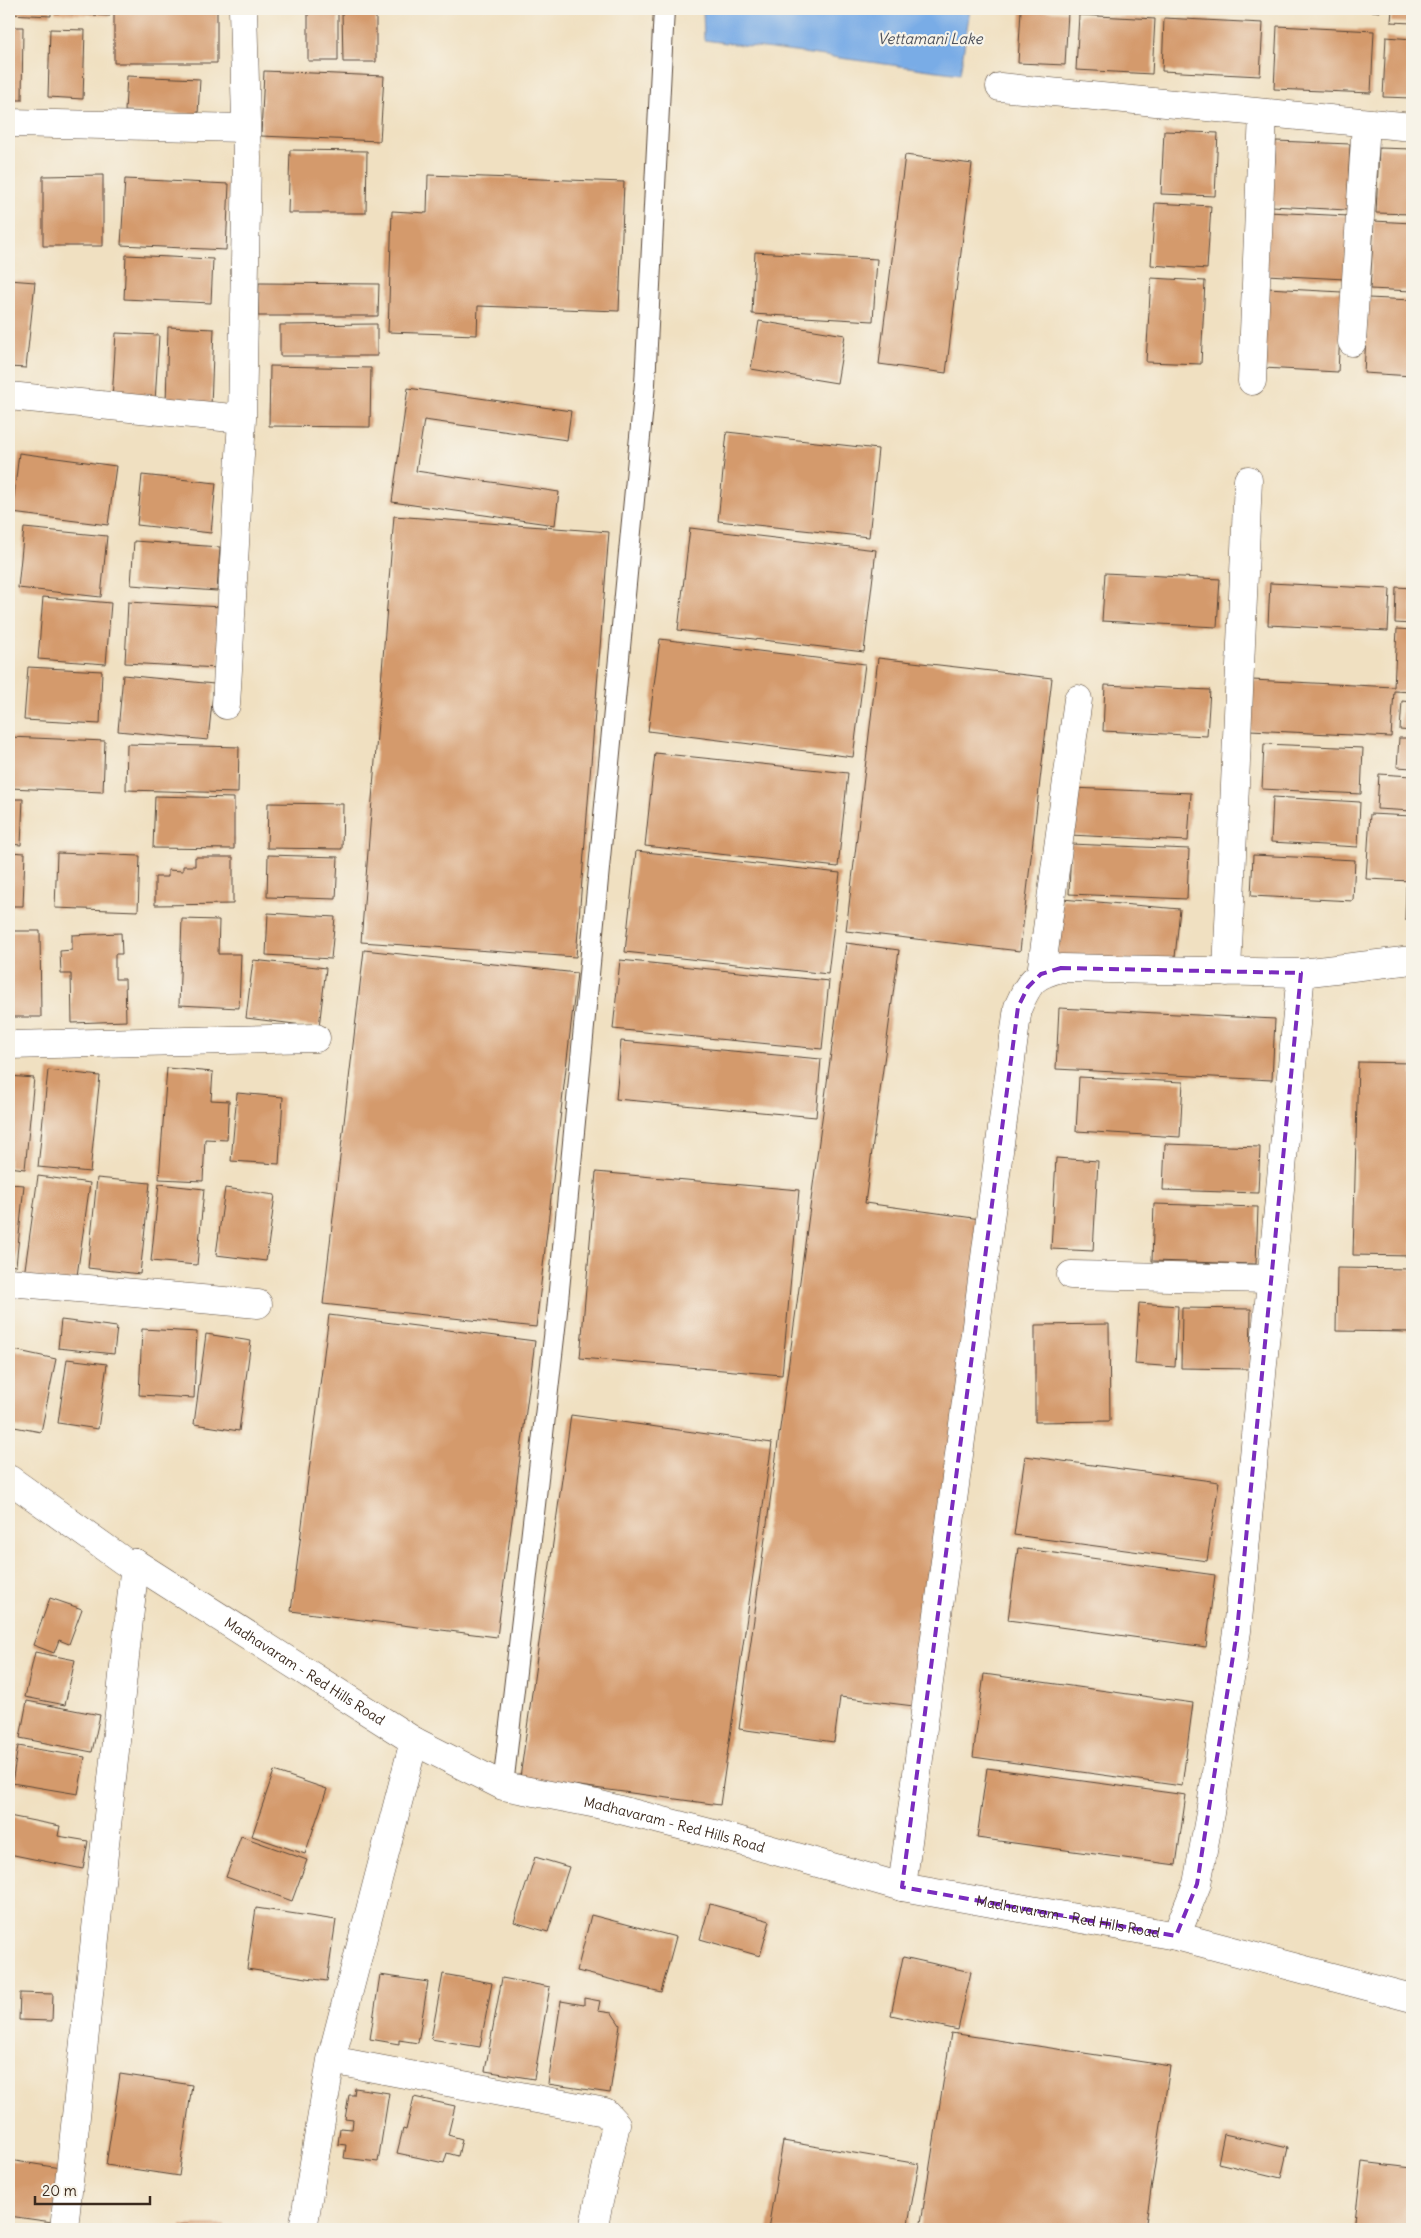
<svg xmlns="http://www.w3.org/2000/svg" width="1421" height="2238" viewBox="0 0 1421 2238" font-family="Delius,sans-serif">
	<rect width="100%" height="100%" fill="#f7f3e8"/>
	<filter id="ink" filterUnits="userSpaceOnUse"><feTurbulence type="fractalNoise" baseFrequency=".02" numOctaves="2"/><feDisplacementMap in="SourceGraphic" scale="10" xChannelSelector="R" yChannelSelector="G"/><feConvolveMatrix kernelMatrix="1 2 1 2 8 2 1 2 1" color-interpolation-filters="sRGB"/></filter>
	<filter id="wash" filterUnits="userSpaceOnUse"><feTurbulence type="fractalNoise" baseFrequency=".0096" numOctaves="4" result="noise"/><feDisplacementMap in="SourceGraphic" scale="20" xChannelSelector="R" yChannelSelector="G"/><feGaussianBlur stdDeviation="1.12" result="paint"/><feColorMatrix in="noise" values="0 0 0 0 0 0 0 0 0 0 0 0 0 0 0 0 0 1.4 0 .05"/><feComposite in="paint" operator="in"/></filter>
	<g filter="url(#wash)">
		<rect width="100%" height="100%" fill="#f0e0c1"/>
		<path fill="#79ace6" stroke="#5a6b82" d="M703 9H970L960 74 704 40Z"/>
		<g id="blocks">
			<path fill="#d49a6c" d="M9 9H51V16L9 14Z
				M55 9H110V16L55 13Z
				M114 9H217V63H114Z
				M1353 9H1380V12Z
				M1392 9H1412V23L1391 22Z
				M1021 10 1068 12 1065 65 1018 63Z
				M342 11H376V62H343Z
				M308 12H338V61H308Z
				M1079 15 1155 19 1152 74 1076 70Z
				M1164 18 1263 23 1260 76 1162 71Z
				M1277 26 1374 31 1371 93 1274 89Z
				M9 27H23L22 100H9Z
				M50 29 85 30 83 99 48 97Z
				M1386 37 1412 39V98L1383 97Z
				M264 71 384 76 380 141 261 136Z
				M127 76 200 79 198 114 125 111Z
				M1164 131 1218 133 1215 196 1161 194Z
				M1276 141 1350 144 1347 210 1272 206Z
				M1379 148 1412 149V214L1376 213Z
				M290 150 367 151 366 213H288Z
				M905 155 972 164 946 373 879 364Z
				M103 175V246H43V176Z
				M428 175 624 182 619 311 478 306 477 335 388 332 392 211 427 213Z
				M125 179 229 184 226 250 121 245Z
				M1155 203 1211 206 1207 269 1151 265Z
				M1268 212 1349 216 1345 279 1266 275Z
				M1374 221 1412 223V291L1370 289Z
				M755 252 877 259 873 321 752 314Z
				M126 255 213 259 211 303 124 299Z
				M1151 278 1205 281 1201 364 1146 362Z
				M9 280 35 282 26 368 9 367Z
				M259 283 379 284 378 316H258Z
				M1267 288 1342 292 1338 372 1263 368Z
				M1368 298 1412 300V376L1364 373Z
				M759 321 845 335 837 383 751 369Z
				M377 324V356H280V325Z
				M168 327 214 329 211 406 166 405Z
				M116 333 159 335 155 402 112 400Z
				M270 366 371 368 370 427 269 426Z
				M408 388 571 411 567 440 424 420 416 471 559 492 555 525 392 502Z
				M727 432 878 449 869 537 718 521Z
				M19 453 116 466 108 525 12 513Z
				M142 475 216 483 211 533 137 525Z
				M394 516 609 532 576 957 361 942Z
				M24 528 107 536 101 597 18 588Z
				M690 528 876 550 864 652 678 630Z
				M134 541 220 547 217 591 131 585Z
				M1105 573 1220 579 1217 627 1102 621Z
				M1270 583 1390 589 1388 631 1268 625Z
				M1396 587 1412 588V624L1395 623Z
				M43 597 111 603 106 664 38 659Z
				M128 602 222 607 219 668 125 663Z
				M1397 629 1412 630V692L1394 691 1391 737 1250 730 1252 680 1394 687Z
				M660 639 865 664 853 757 648 731Z
				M878 658 1052 678 1020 951 846 931Z
				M28 667 102 671 100 724 24 720Z
				M123 675 214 684 208 740 118 731Z
				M1105 685 1210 690 1207 736 1103 731Z
				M1402 701 1412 702V731L1400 730Z
				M9 737 105 741 103 792 9 788Z
				M1399 738H1412V768L1397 767Z
				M127 744 239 747 238 793 126 790Z
				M1264 744 1363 748 1361 794 1262 789Z
				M655 753 848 773 838 867 645 846Z
				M1379 774 1412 776V811L1377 809Z
				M1072 788 1191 793 1188 841 1070 835Z
				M155 796 234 798V849L153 848Z
				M1273 797 1360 802 1358 847 1271 842Z
				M9 799H23L21 845 9 844Z
				M268 803 343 804 342 849 267 848Z
				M1370 814 1412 816V881L1366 879Z
				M1071 844 1189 849 1187 899 1069 894Z
				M636 851 840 873 828 974 625 952Z
				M9 852 25 853 23 906H9Z
				M57 853 140 856 138 911 55 908Z
				M268 855 338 857 336 899 267 897Z
				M1253 855 1355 860 1353 901 1251 896Z
				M195 857H233V904L155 905V877H168V870L183 871V866H195Z
				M1406 886 1412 887V921L1405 920Z
				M1062 899 1180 909 1174 967 1057 957Z
				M268 913 335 917 331 959 266 955Z
				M182 919 219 920 218 954H241L239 1008 179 1005Z
				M9 931H40L41 1017H9Z
				M121 933 122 954H115V979H125L126 1021 72 1023 71 974H61L60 951 72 950V935Z
				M846 943 899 950 865 1203 988 1220 922 1707 840 1697 834 1742 739 1729Z
				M364 950 577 973 536 1327 323 1304Z
				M253 960 326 968 319 1027 246 1018Z
				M620 960 829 981 822 1049 613 1029Z
				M1059 1008 1275 1019 1272 1080 1056 1069Z
				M621 1041 821 1059 816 1117 616 1099Z
				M1358 1062 1412 1063V1256L1353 1255Z
				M167 1068 213 1072 211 1100 229 1101 227 1140 205 1139 203 1181 159 1179Z
				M48 1070 100 1076 90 1172 38 1167Z
				M9 1076 34 1078 25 1169 9 1167Z
				M1079 1077 1183 1082 1180 1137 1076 1131Z
				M237 1093 283 1097 279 1164 231 1161Z
				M1165 1144 1260 1147 1258 1193 1163 1190Z
				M1056 1158 1098 1161 1093 1251 1051 1249Z
				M596 1172 799 1190 782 1375 580 1358Z
				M38 1176 90 1183 76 1283 24 1276Z
				M97 1178 150 1183 140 1274 88 1268Z
				M9 1184 24 1185 16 1266 9 1265Z
				M159 1184 204 1189 197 1265 151 1261Z
				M225 1188 275 1195 266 1261 216 1255Z
				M1154 1204 1258 1207 1256 1264 1152 1261Z
				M1337 1268 1412 1269V1332L1336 1331Z
				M1139 1303 1178 1306 1175 1367 1135 1364Z
				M1182 1308 1251 1309 1250 1369 1181 1368Z
				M329 1315 535 1341 497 1637 291 1611Z
				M61 1320 117 1327 114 1354 58 1348Z
				M1109 1324 1110 1421 1035 1422V1325Z
				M142 1329 197 1332 194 1398 139 1395Z
				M206 1334 251 1341 239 1431 194 1424Z
				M14 1350 56 1359 41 1432 9 1426V1374Z
				M67 1359 107 1364 98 1429 58 1423Z
				M571 1415 772 1443 720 1805 520 1778Z
				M1025 1456 1219 1482 1207 1561 1014 1535Z
				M1018 1548 1215 1575 1206 1647 1008 1620Z
				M50 1598 82 1609 69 1644 59 1640 54 1653 33 1645Z
				M35 1652 75 1660 65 1705 25 1697Z
				M984 1674 1193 1703 1182 1786 973 1757Z
				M27 1701 100 1715 92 1752 20 1738Z
				M18 1746 85 1757 78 1794 12 1783Z
				M987 1768 1186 1795 1176 1865 977 1838Z
				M274 1771 327 1789 305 1854 252 1836Z
				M9 1816 60 1826 58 1836 88 1841 83 1869 9 1854Z
				M241 1836 307 1860 292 1901 226 1877Z
				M535 1857 569 1867 548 1932 514 1922Z
				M710 1904 770 1921 760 1956 700 1939Z
				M256 1908 336 1920 327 1981 247 1969Z
				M591 1915 676 1937 661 1992 577 1971Z
				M903 1957 971 1972 958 2030 891 2015Z
				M443 1974 492 1983 480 2047 431 2039Z
				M380 1975 428 1982 418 2043 399 2040V2044L370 2039Z
				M502 1978 550 1987 534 2079 485 2071Z
				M20 1993 53 1994 52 2021 19 2020Z
				M584 1998 600 2001 598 2011 612 2013 620 2025 610 2093 548 2084 561 2001 584 2005Z
				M951 2033 1170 2066 1145 2229H920Z
				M120 2074 192 2085 179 2176 106 2165Z
				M355 2088 389 2093 378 2162 344 2158 346 2145 338 2144 340 2128 352 2129 353 2120 345 2119 349 2095H354Z
				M414 2097 455 2106 448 2135 462 2139 458 2156 447 2153 444 2163 397 2153 403 2129 406 2130Z
				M1224 2134 1288 2148 1281 2178 1218 2163Z
				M783 2141 919 2164 907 2229H768Z
				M9 2160 60 2168 52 2222 9 2216Z
				M1362 2162 1412 2168V2229H1354Z
				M181 2225H225V2229H181Z"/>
		</g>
	</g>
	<g filter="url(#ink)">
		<use href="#blocks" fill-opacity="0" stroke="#564536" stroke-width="1"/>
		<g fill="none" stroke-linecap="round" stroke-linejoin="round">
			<defs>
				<path id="service" d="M503 1786 557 1311 645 384 664 9"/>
				<path id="minor" d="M1000 87 1412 127
					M9 123 246 128
					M1352 342 1366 123
					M1252 381 1263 113
					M9 396 242 419
					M226 705 242 419 247 158 243 9
					M1227 972 1248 480
					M1041 974 1078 699
					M9 1045 316 1038
					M1071 1275 1271 1279
					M9 1282 258 1304
					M414 1741 331 2060 605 2112 616 2124 593 2229
					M902 1887 1018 1007C1030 981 1032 976 1061 968L1301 973
					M1176 1936 1197 1884 1210 1813 1237 1631 1301 973 1412 960
					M64 2229 135 1563
					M303 2229 331 2060"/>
				<g id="primary">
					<path id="s1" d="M9 1479 125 1562 135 1563 414 1741 503 1786 597 1804 730 1838 902 1887 1176 1936 1412 1998"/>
				</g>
			</defs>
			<use href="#service" stroke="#564536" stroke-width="22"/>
			<use href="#minor" stroke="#564536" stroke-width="29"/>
			<use href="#primary" stroke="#564536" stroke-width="29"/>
			<use href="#service" stroke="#fff" stroke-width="20"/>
			<use href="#minor" stroke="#fff" stroke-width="28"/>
			<use href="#primary" stroke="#fff" stroke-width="28"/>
		</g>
	</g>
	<path fill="none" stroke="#7b2cbf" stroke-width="4" stroke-dasharray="10 6" stroke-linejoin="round" d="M1061 968 1301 973 1237 1631 1197 1884 1176 1936 902 1887 1018 1007 1028 987 1041 974Z"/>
	<g text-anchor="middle" stroke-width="4.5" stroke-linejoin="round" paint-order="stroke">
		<g font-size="14" fill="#3b2a1e" stroke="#f7f3e8">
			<text dy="5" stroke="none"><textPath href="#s1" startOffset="354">Madhavaram - Red Hills Road</textPath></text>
			<text dy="5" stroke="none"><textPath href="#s1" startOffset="759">Madhavaram - Red Hills Road</textPath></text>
			<text dy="5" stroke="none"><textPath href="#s1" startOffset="1164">Madhavaram - Red Hills Road</textPath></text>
		</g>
		<g font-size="15" font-style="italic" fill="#4e515a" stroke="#f7f3e8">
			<text x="930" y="44">Vettamani Lake</text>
		</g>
	</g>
	<rect width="1421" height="2238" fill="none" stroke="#f7f3e8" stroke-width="30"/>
	<path d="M35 2196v8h115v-8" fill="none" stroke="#3b2a1e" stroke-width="2.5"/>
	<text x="42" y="2196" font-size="15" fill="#3b2a1e" stroke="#f7f3e8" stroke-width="4" paint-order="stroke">20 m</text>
</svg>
